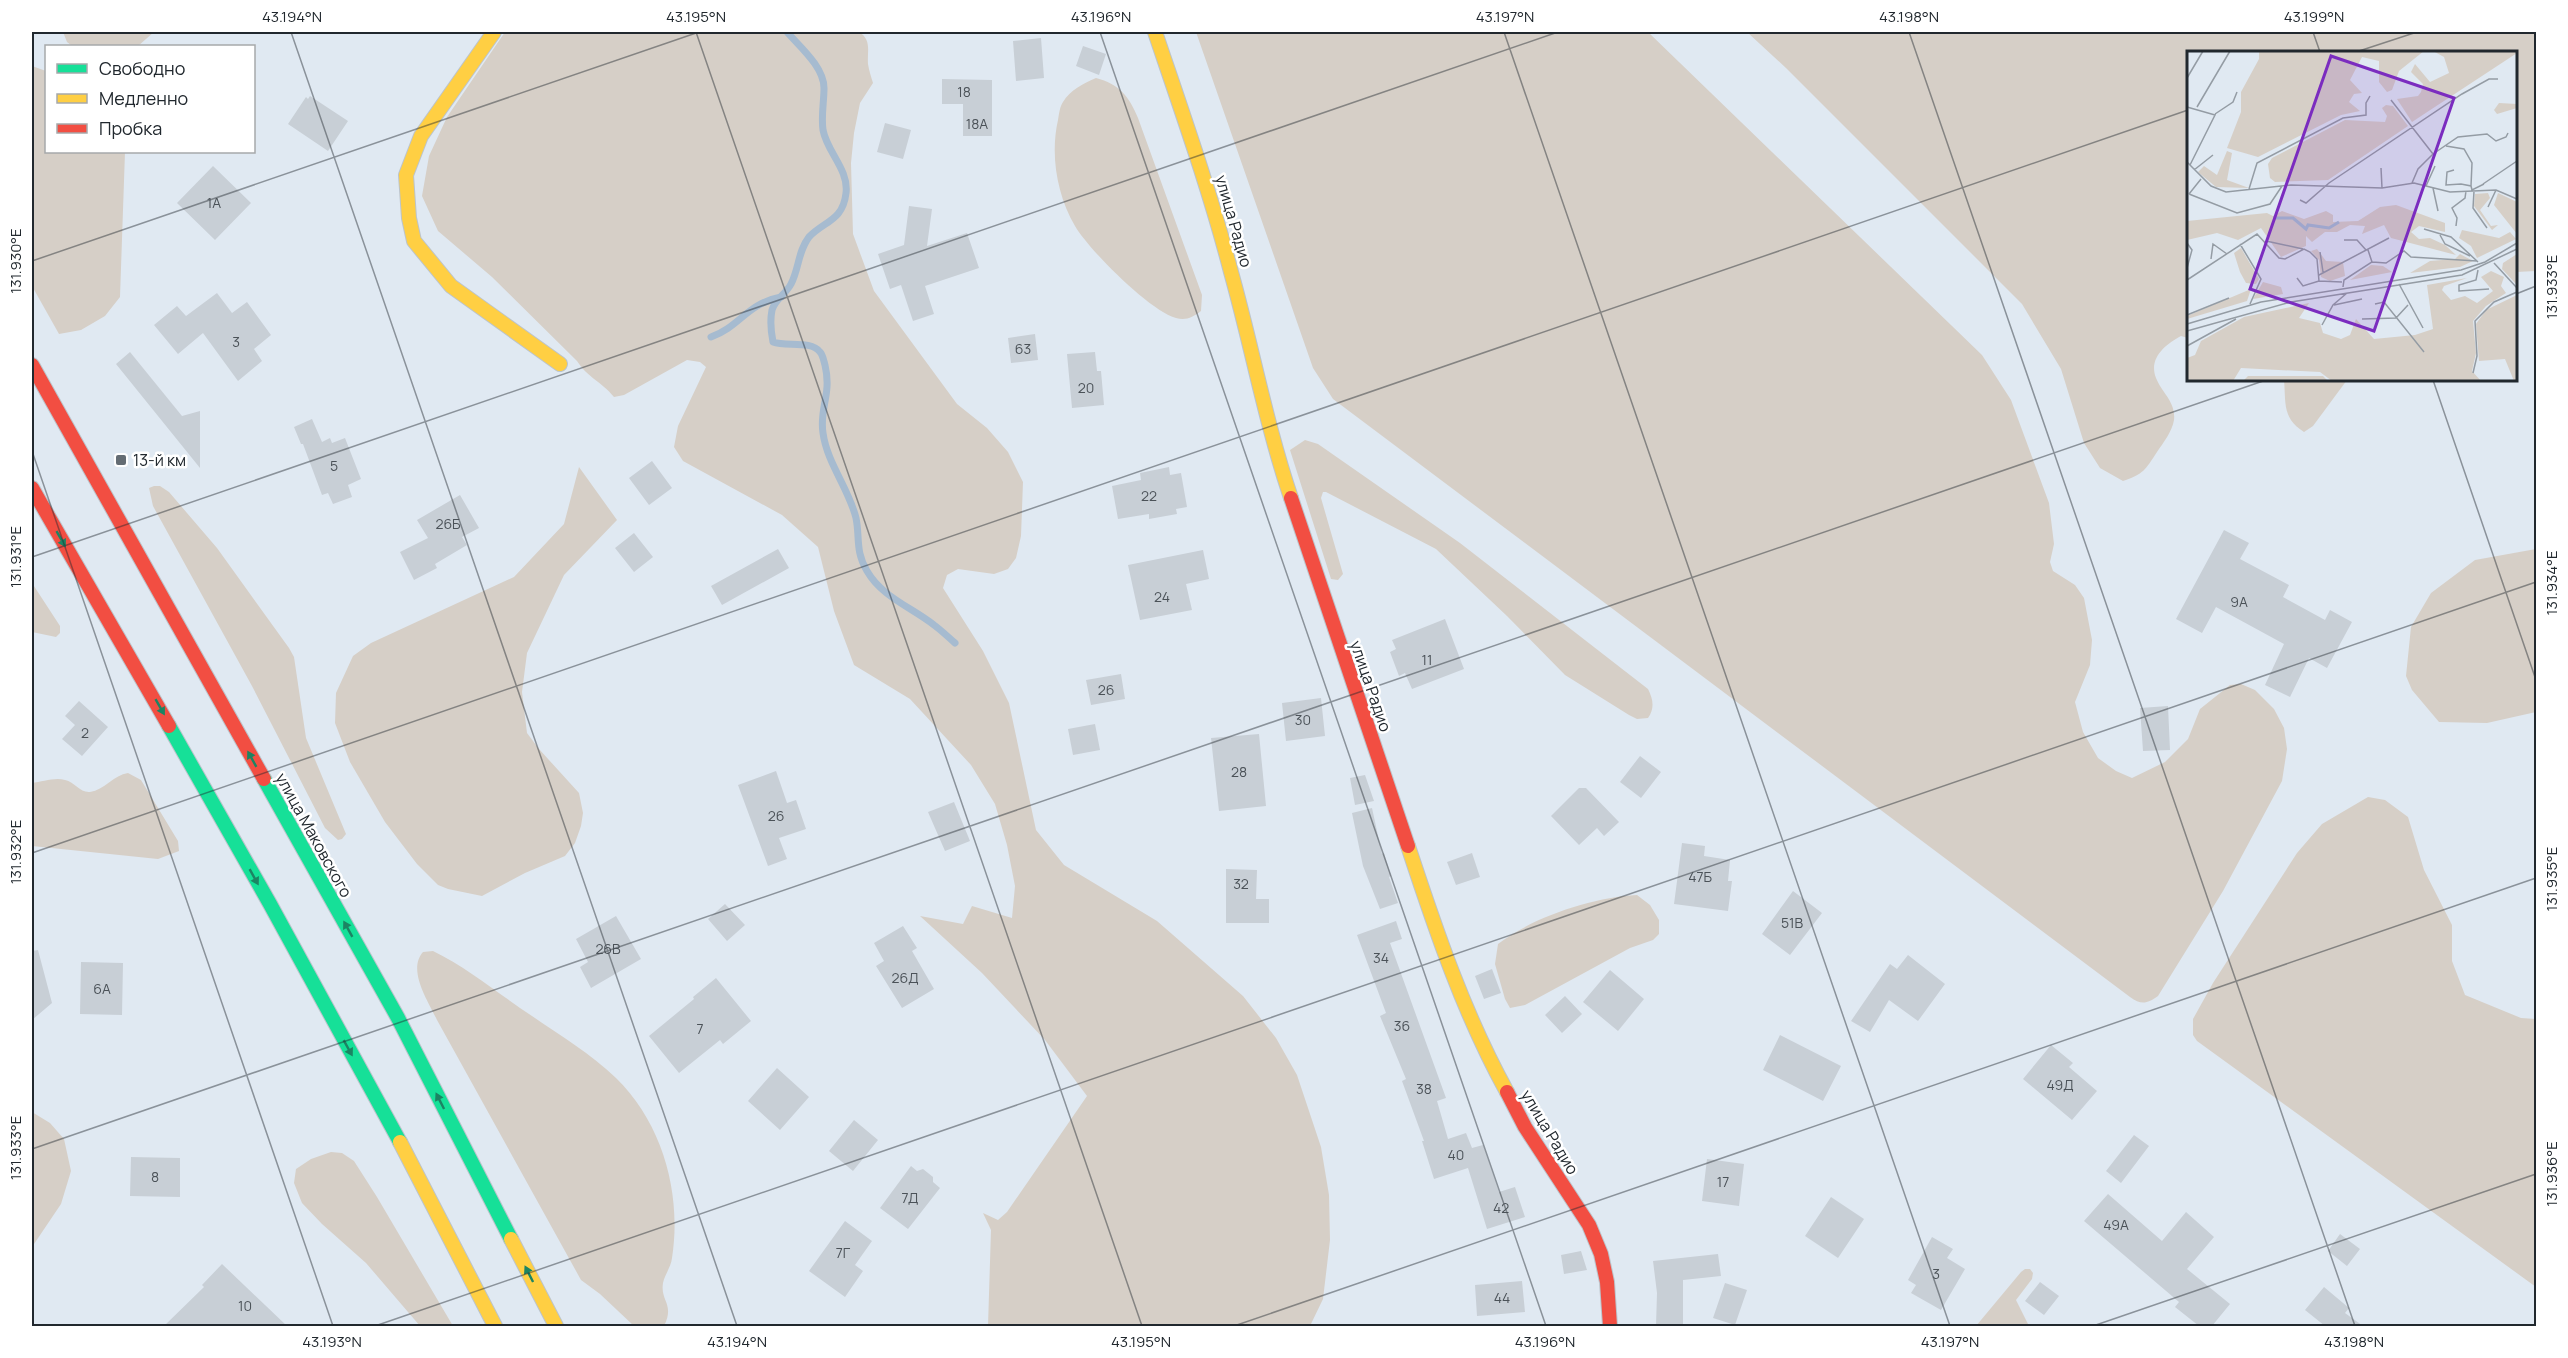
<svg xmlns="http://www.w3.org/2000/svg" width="2568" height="1358" viewBox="0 0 2568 1358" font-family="Manrope,sans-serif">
	<rect width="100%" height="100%" fill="#e0e9f2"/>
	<path fill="#d6cfc7" d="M63 32H154L138 46H72L67 42Z
		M505 32H859C872 40 867 51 868 64 869 70 871 77 873 83L860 103 854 133 851 163 853 234 874 291 957 404 987 428 1008 452 1023 482 1021 536 1016 558 1008 569 994 574 958 569 947 575 943 588 983 651 1009 703 1036 830 1064 865 1157 921 1243 996 1276 1038 1297 1075 1321 1147 1329 1195 1330 1240 1323 1299 1310 1326H988L991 1230 983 1213 998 1220 1007 1212 1087 1096 1045 1040 982 973 920 916 963 924 972 906 1012 918 1015 886 1007 845 995 804 971 765 910 699 854 665 834 611 818 547 782 515 683 461 674 447 678 426 706 367 700 362 687 360 624 395 614 397C601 381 589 379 577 361L492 277 438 231 422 196 429 156 447 117Z
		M1196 32H1648L1982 355 2011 400 2049 503 2054 544 2050 562 2053 571 2075 585 2084 598 2092 640 2090 665 2075 702 2083 732 2098 758 2116 771 2132 778 2165 762 2188 739 2200 709 2230 685 2241 684 2255 690 2274 709 2284 728 2287 749 2282 781 2223 891 2158 996C2147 1004 2141 1005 2130 997L1333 399 1313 368Z
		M1747 32H2536V271L2516 272V52H2188V338L2181 336C2166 344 2148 358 2156 378 2162 393 2176 402 2174 420 2172 432 2163 443 2157 452 2145 470 2144 474 2123 481L2100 468 2084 443 2061 369 2022 304 1786 68Z
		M32 66 46 71V152H125L120 297 105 316 81 330 59 334 32 286Z
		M1096 78C1119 84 1129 96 1138 118L1202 295 1201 311C1193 317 1186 321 1176 318 1150 311 1089 250 1075 226 1057 195 1050 155 1058 120 1059 114 1060 106 1063 102 1070 90 1084 83 1096 78Z
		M2284 380H2347L2313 426 2304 432C2282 418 2286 403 2284 380Z
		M1305 440 1318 444 1460 543 1648 689C1653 699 1655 708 1648 718L1637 719 1629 715 1565 675 1507 616 1436 549 1326 492H1323L1321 498 1343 574 1338 580 1331 579 1290 450Z
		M579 467 617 520 564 575 527 653 522 692 527 733 539 749 579 793 583 813 581 826 575 843 565 856 525 873 482 896 448 889 438 885 417 864 385 822 350 762 335 723 336 693 353 656 371 643 514 577 564 524Z
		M154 486H160L169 492 217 548 289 648 294 657 306 738 346 834 342 839 338 840 325 828 252 686 153 506 149 488Z
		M2536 549V712L2487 723 2439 722 2412 690 2406 676 2411 627 2431 593 2475 560Z
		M32 583 60 626V633L56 637 32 632Z
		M128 773 141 780 178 841 179 851 158 859 32 846V783C42 782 55 777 65 780 75 782 80 793 90 792 104 790 114 775 128 773Z
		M2368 797 2385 800 2408 817 2424 870 2452 925V961L2465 995 2521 1018 2536 1019V1287L2197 1041 2193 1035V1019L2213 983 2297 853 2322 824Z
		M1637 895 1650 905 1659 920V934L1653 940 1630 948 1525 1005 1510 1008 1505 999 1495 964 1498 944C1533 917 1593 897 1637 895Z
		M433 951C468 968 500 995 532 1016 561 1036 591 1054 616 1078 663 1124 682 1194 672 1258 671 1267 665 1274 663 1283 660 1301 675 1304 664 1326H634L600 1294 581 1280 437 1020C428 1001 407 970 423 952Z
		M32 1112 50 1123 64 1139 71 1171 61 1204 32 1247Z
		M331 1152 342 1153 354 1161 377 1197 453 1326H420L366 1263 322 1224 302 1203 294 1183 296 1169 311 1159Z
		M2025 1269H2030L2033 1273 2032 1279 2016 1300 2029 1326H1976L2021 1272Z"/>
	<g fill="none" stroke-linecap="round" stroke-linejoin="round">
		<path stroke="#a6bbd0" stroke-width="7" d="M787 32C800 47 824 67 824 88 824 102 821 116 823 130 827 152 849 170 846 193 843 221 824 221 809 237 798 251 799 269 791 284 786 294 775 299 772 310 770 320 771 332 773 342 786 347 811 340 820 352 823 355 824 362 825 365 832 395 819 408 823 433 827 463 849 489 856 518 860 537 855 551 867 571 882 597 911 607 934 625 941 630 948 637 955 643
			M711 337C741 326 746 304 781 297"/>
	</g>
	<path fill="#c8cfd6" d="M1041 38 1044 78 1016 81 1013 41Z
		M1083 46 1106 54 1099 75 1076 66Z
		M942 79 992 80V136H963V104H942Z
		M310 96 348 121 328 151 288 124 306 97 308 99Z
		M885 123 911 130 903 159 877 152Z
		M213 166 251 203 215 240 177 203Z
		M909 206 932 209 927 246 967 233 979 268 925 286 934 314 913 321 901 285 890 289 878 254 904 245Z
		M217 293 232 313 247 302 271 335 254 349 262 361 238 381 203 333 178 354 154 325 177 306 186 316Z
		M1035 334 1038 360 1011 363 1008 338Z
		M130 352 182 416 200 411V468L116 364Z
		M1095 352 1097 371H1101L1104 405 1072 408 1067 354Z
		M312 419 322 442 330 438 332 443 345 438 361 479 348 485 352 497 333 504 328 493 322 495 303 444H301L294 427Z
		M652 461 672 488 649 505 629 478Z
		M1169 467 1170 475 1181 473 1187 507 1176 509 1177 514 1149 519V514L1118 519 1112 486 1141 480 1140 473Z
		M460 495 479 528 462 537 467 545 435 564 437 568 414 580 400 552 428 538 417 520Z
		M2224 530 2249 543 2240 559 2289 585 2283 597 2325 620 2330 610 2352 622 2327 668 2309 658 2290 697 2265 685 2284 644 2216 607 2202 633 2176 619Z
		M634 533 653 557 634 572 615 548Z
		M778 549 789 568 722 605 711 586Z
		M1203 550 1209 579 1186 584 1192 610 1140 620 1128 565Z
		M1445 619 1464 669 1412 689 1405 673 1399 676 1390 652 1396 649 1392 640Z
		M1121 674 1125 699 1091 705 1086 680Z
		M1321 698 1325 736 1286 741 1282 703Z
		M79 701 108 727 82 756 62 739 75 725 65 716Z
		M2168 706 2170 750 2143 751 2140 708Z
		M1095 724 1100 750 1073 755 1068 729Z
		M1259 734 1266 806 1219 811 1211 738Z
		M1640 756 1661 772 1641 798 1620 782Z
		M776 771 787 803 796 800 806 829 779 838 787 859 768 866 738 785Z
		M1365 775 1374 801 1355 805 1350 778Z
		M1579 788H1586L1619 822 1604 836 1597 828 1579 845 1551 816Z
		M954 802 970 841 945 851 928 812Z
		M1372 808 1382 854 1384 853 1391 876 1389 877 1398 903 1380 909 1363 866 1352 813Z
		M1682 843 1705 846 1704 856 1730 860 1728 881H1732L1728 911 1674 904Z
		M1472 853 1480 877 1456 885 1447 862Z
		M1226 869 1257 870 1256 899H1269V923H1226Z
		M1793 891 1822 913 1790 955 1762 934Z
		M725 904 745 925 727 941 708 919Z
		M616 916 641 959 591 988 580 967 588 962 576 939Z
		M1396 921 1402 939 1390 943 1446 1098 1437 1101 1448 1139 1466 1133 1472 1148 1483 1145 1499 1192 1515 1187 1525 1217 1487 1229 1468 1168 1434 1179 1422 1141H1424L1402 1081 1406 1079 1380 1016 1386 1013 1357 935Z
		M903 926 917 948 912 951 934 989 902 1008 876 966 884 961 874 943Z
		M38 950 52 1003 32 1020V951Z
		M1908 955 1945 984 1918 1021 1889 1000 1870 1032 1851 1021 1890 964 1897 969Z
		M81 962 123 963 122 1015 80 1014Z
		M1492 969 1501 993 1484 999 1475 976Z
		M1610 970 1644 999 1618 1031 1583 1002Z
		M716 978 751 1021 723 1044 720 1040 679 1073 649 1036 694 999 693 997Z
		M1565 996 1582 1014 1562 1033 1545 1015Z
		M1780 1035 1841 1066 1823 1101 1763 1070Z
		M2051 1045 2073 1063 2069 1067 2097 1091 2072 1120 2023 1079Z
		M777 1068 809 1097 780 1130 748 1101Z
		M854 1120 878 1140 853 1171 829 1151Z
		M2134 1135 2149 1146 2121 1183 2106 1171Z
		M131 1157 180 1158V1197L130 1196Z
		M1707 1159 1744 1164 1739 1206 1702 1201Z
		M911 1166 917 1171 923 1169 933 1177V1182L940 1188 908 1229 880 1208Z
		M2108 1194 2162 1241 2186 1212 2214 1237 2187 1269 2230 1304 2212 1326H2199L2175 1307 2179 1302 2084 1221Z
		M1831 1197 1864 1219 1838 1258 1805 1236Z
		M845 1221 872 1241 855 1265 863 1271 845 1297 809 1271Z
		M2340 1234 2360 1249 2347 1266 2328 1251Z
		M1932 1237 1953 1249 1947 1258 1965 1269 1941 1310 1911 1293 1916 1285 1908 1280Z
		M1581 1251 1587 1270 1564 1274 1561 1255Z
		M1718 1254 1721 1276 1683 1280V1326H1656L1657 1293 1653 1261Z
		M222 1264 287 1326H164L204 1287 202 1285Z
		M1522 1281 1525 1312 1477 1316 1475 1285Z
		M2040 1282 2059 1296 2044 1315 2025 1301Z
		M1725 1283 1747 1290 1735 1325 1713 1318Z
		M2324 1287 2349 1308 2345 1313 2363 1326H2325L2305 1310Z"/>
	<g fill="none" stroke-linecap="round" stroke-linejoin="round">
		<defs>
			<path id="fast" d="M169 726 270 904 400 1142
				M264 779 398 1018 511 1239"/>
			<path id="slow" d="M494 32 421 136 406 175 409 218 414 241 451 286 560 364
				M1155 32C1182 112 1210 191 1231 272 1252 347 1266 424 1291 498
				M1408 846C1436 931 1464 1014 1507 1092
				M400 1142 495 1326
				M511 1239 556 1326"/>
			<path id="jam" d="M32 365 264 779
				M32 488 169 726
				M1291 498 1408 846
				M1507 1092 1525 1127 1589 1225 1601 1254 1607 1282 1610 1326"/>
		</defs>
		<use href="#fast" stroke="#bcc4cb" stroke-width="16"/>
		<use href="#slow" stroke="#bcc4cb" stroke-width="16"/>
		<use href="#jam" stroke="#bcc4cb" stroke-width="16"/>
		<use href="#fast" stroke="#16e098" stroke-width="14"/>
		<use href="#slow" stroke="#ffcf43" stroke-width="14"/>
		<use href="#jam" stroke="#f24e42" stroke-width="14"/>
	</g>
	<defs><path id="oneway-solid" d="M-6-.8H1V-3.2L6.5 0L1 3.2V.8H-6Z" transform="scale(1.5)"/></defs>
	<g fill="#1c8463">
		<use href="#oneway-solid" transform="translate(61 539) rotate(60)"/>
		<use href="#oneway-solid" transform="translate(160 707) rotate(60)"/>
		<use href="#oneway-solid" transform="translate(252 759) rotate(-119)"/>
		<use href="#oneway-solid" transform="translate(254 877) rotate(61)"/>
		<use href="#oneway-solid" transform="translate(348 929) rotate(-119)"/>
		<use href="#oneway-solid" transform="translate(348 1048) rotate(61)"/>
		<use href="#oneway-solid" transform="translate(440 1101) rotate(-117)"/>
		<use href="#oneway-solid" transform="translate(529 1274) rotate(-117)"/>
	</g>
	<path fill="none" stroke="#21282e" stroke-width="1.5" stroke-opacity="0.45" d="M291 32 737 1326M696 32 1142 1326M1100 32 1546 1326M1504 32 1950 1326M1909 32 2355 1326M2313 32 2320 52M2356 52 2417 32M32 261 699 32M2516 294 2536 286M2433 380 2536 680M32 451 333 1326M32 557 1558 32M32 853 2188 110M32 1149 2266 380M375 1326 2536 582M1234 1326 2536 878M2093 1326 2536 1174"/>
	<rect fill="#646c73" stroke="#fff" stroke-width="2" x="115" y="454" width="12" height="12" rx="3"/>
	<g text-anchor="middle" stroke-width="5" stroke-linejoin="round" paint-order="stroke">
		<g font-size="14" fill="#4b5258">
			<text x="964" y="97">18</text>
			<text x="977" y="129">18А</text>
			<text x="214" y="208">1А</text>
			<text x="236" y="347">3</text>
			<text x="1023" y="354">63</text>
			<text x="1086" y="393">20</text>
			<text x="334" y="471">5</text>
			<text x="1149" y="501">22</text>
			<text x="448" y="529">26Б</text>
			<text x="1162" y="602">24</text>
			<text x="2239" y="607">9А</text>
			<text x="1427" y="665">11</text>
			<text x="1106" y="695">26</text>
			<text x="1303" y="725">30</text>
			<text x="85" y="738">2</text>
			<text x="1239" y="777">28</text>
			<text x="776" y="821">26</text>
			<text x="1700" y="882">47Б</text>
			<text x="1241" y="889">32</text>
			<text x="1792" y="928">51В</text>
			<text x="608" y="954">26В</text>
			<text x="1381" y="963">34</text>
			<text x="905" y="983">26Д</text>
			<text x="102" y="994">6А</text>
			<text x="1402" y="1031">36</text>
			<text x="700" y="1034">7</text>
			<text x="2060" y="1090">49Д</text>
			<text x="1424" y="1094">38</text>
			<text x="1456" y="1160">40</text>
			<text x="155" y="1182">8</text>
			<text x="1723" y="1187">17</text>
			<text x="910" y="1203">7Д</text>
			<text x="1501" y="1213">42</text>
			<text x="2116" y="1230">49А</text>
			<text x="843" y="1258">7Г</text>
			<text x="1936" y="1279">3</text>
			<text x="1502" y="1303">44</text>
			<text x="245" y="1311">10</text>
		</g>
		<g font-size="16" fill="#21282e" stroke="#fff">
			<text transform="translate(1234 221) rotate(74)" y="6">улица Радио</text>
			<text transform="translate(1371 686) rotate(71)" y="6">улица Радио</text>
			<text transform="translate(314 835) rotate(61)" y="6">улица Маковского</text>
			<text transform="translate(1550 1132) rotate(59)" y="6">улица Радио</text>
		</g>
		<g font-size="16" fill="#21282e" stroke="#fff" text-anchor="start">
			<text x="133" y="466">13-й км</text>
		</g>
	</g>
	<g transform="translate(2187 51)">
		<rect width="330" height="330" fill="#e0e9f2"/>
		<path d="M72 0H237L212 20 205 39 200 41 192 31V10L175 6 163 29 175 42 167 43 162 51 173 60 154 64 71 106 40 97 54 61V41L72 8ZM246 0H330V2L225 71 210 48 231 45 234 41 236 33 224 21 228 13 243 31 262 22 257 6ZM312 52 330 53V57L310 63 307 59ZM199 54 206 55 221 75 141 129 88 131 83 127 81 113 85 107 158 69 198 71 200 65 195 57ZM40 100 45 102 40 129 62 137 29 136 11 121 17 115 30 124ZM301 142 303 147 293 159 304 175 311 174 305 179 287 155 288 143ZM311 142 330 151V183L307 154ZM209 154 258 172V181L232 175 224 181 232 188 243 187 258 194 269 204 204 187 197 174 175 183 178 175 163 174 150 181H138L125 191 119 185V195L94 206 74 177 51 189 30 182 0 189V170L80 162 86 165 95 160 117 168 139 160 146 164V171L171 170 193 156ZM275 179 312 187 323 181 329 188 290 207 284 195 272 187ZM54 197 72 228 69 233 59 232 53 221 47 202ZM130 198 139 210 156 211 158 225 143 230 134 226 132 209 124 200ZM273 203 286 210 273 216 223 222 243 210 268 208ZM330 203V234L315 218 316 212ZM184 214 196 215 205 221 163 229ZM304 220 317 226 314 235 319 242 299 255 286 270 289 302 285 320 294 330H145L133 321 54 317 46 330H0V307L8 304 14 290 57 266 122 252 112 267 133 272 136 282 154 288 163 284 169 268 187 288 228 284 246 278 240 234 280 227 257 235 255 239 264 249 278 245 290 252 306 240 294 226ZM76 231 94 236 96 243 66 248ZM64 238 60 250 0 268V265ZM330 244V330H327L318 308 292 310 289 273 299 259ZM61 325H136L141 330H56Z" fill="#d6cfc7"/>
		<path fill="none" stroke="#a6bbd0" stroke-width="3" d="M86 167H106L119 178 121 174 142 177 152 171"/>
		<path fill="none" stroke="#949ca4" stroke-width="1.5" d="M0 27 16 0M204 49 246 103M0 56 28 64 3 114M10 56 43 0M28 63 46 51 50 41M259 95 277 98 285 112 284 135M0 111 24 135 39 141 104 134 195 137 227 132 263 141 309 139 330 148M194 117 195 137M7 119 26 104M267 119 260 121 259 134 274 133 284 135 285 139 297 133M225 132 231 118 246 103 271 86 300 83 309 90 319 86 321 82M296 133 330 110M239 135 248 115M246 137 251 160M62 138 70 112 156 67 179 64V52L183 45M287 140 286 157 300 177M2 143 50 162 83 153 95 135M2 143 14 128M113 149 119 152 142 132 275 43 302 28H311M301 156 309 139M269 175 270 167 265 157 278 147 279 140M237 178 264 186 291 211M253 184 258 193 283 205M157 189H170L179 199M79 190 116 198M0 192 5 199 0 217M53 193 74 228 63 253M133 201 136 221M24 208 26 193 40 203M185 211 199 212 217 200 224 206 290 210M307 212 330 237M291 219 289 229 272 234V240L302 238M132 224 202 187M110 227 116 235 132 230 155 231M0 229 70 183 92 207 98 208 117 198 123 201 130 208 132 230M212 233 236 277M156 236 157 229 185 211 181 199M188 253 197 251 237 301M147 254 175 248M0 264 42 247M175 268 209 267 221 254M0 273 74 251 274 219 298 211 330 192M135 274 146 254 160 242M0 280 104 251 275 224 330 198M0 295 49 268M286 322 290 305 288 270 307 251 330 241"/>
		<path fill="#7b2cbf" fill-opacity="0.15" stroke="#7b2cbf" stroke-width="3" d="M144 5 267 47 187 280 63 238Z"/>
		<rect width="330" height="330" fill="none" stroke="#21282e" stroke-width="3"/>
	</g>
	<rect width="2568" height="1358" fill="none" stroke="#ffffff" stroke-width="66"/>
	<rect x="45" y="45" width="210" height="108" fill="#ffffff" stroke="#a6a9ab" stroke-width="1.5"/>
	<rect x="57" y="64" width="30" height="9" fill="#16e098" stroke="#a6a9ab" stroke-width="1.5"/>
	<text x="99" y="75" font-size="18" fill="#21282e">Свободно</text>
	<rect x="57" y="94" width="30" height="9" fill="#ffcf43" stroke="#a6a9ab" stroke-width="1.5"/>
	<text x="99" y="105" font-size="18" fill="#21282e">Медленно</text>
	<rect x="57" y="124" width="30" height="9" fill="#f24e42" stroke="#a6a9ab" stroke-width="1.5"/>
	<text x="99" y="135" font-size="18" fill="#21282e">Пробка</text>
	<rect x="33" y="33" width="2502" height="1292" fill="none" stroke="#21282e" stroke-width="2"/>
	<g font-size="15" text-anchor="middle" fill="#21282e">
		<text x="292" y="22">43.194°N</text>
		<text x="696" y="22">43.195°N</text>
		<text x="1101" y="22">43.196°N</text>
		<text x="1505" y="22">43.197°N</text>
		<text x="1909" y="22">43.198°N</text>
		<text x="2314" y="22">43.199°N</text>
		<text transform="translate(16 261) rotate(-90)" y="5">131.930°E</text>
		<text transform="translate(2552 287) rotate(-90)" y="5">131.933°E</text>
		<text transform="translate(16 557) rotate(-90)" y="5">131.931°E</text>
		<text transform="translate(2552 583) rotate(-90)" y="5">131.934°E</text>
		<text transform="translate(16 852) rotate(-90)" y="5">131.932°E</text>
		<text transform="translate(2552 879) rotate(-90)" y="5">131.935°E</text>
		<text transform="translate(16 1148) rotate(-90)" y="5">131.933°E</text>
		<text transform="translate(2552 1174) rotate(-90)" y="5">131.936°E</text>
		<text x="332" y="1347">43.193°N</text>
		<text x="737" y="1347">43.194°N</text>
		<text x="1141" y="1347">43.195°N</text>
		<text x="1545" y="1347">43.196°N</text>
		<text x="1950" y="1347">43.197°N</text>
		<text x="2354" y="1347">43.198°N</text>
	</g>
</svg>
